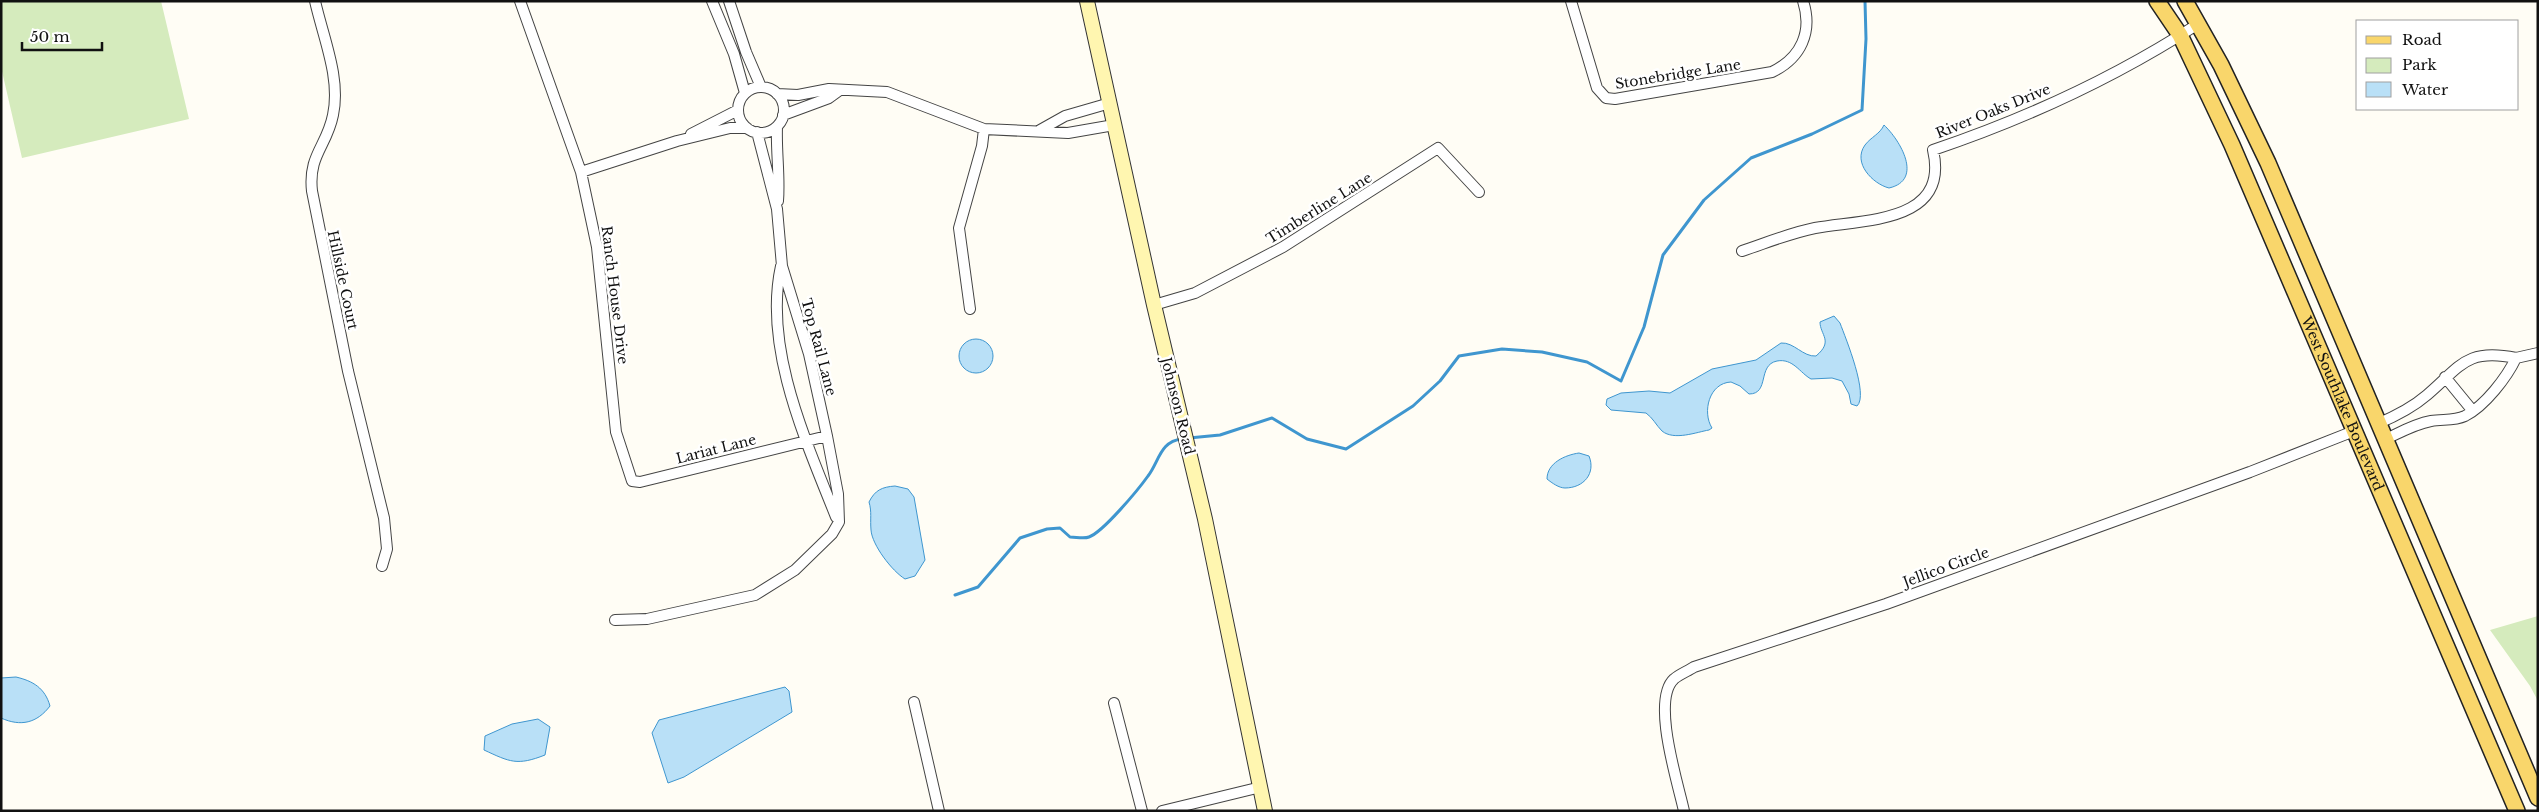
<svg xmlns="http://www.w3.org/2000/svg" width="2539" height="812" viewBox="0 0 2539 812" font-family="'Libre Baskerville',serif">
	<rect width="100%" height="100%" fill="#fffdf5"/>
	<path fill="#d5ebbd" d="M1 1H161L189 119 22 158 1 67Z
		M2538 616V701L2530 686 2490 630Z"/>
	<path fill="#b9e0f7" stroke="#3f96cf" d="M1884 125C1900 140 1924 180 1889 188 1873 184 1852 163 1865 145 1871 137 1880 134 1884 125Z
		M1834 316 1840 323C1846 339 1869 395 1857 406L1851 404 1849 394 1842 381 1832 378 1811 379C1800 373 1793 358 1777 361 1757 365 1770 394 1749 394L1740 386 1731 382C1709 383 1702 412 1712 428L1709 430C1697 432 1674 441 1662 431 1656 425 1653 418 1646 413L1611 410 1606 405 1607 399 1621 393 1649 391 1670 393 1712 369 1756 360 1781 343C1794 342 1803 357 1816 356 1834 341 1820 335 1820 322Z
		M959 356a17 17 0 1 1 34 0a17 17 0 1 1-34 0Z
		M1579 453 1589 456C1596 473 1584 488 1565 488 1559 488 1552 483 1547 479 1547 463 1565 455 1579 453Z
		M895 486 908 489 914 497 925 560 915 576 905 579C892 571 872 545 871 530 870 519 872 512 869 502 875 490 882 487 895 486Z
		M16 677C33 681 45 688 50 706 37 723 21 727 1 718V678Z
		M785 687 789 691 792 712 684 777 668 783 652 733 659 720Z
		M538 719 550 727 545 755C517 766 510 762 484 750L485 736 512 724Z"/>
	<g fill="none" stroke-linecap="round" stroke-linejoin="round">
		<path stroke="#3f96cf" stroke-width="3" d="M1189 438 1220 435 1272 418 1307 439 1346 449 1413 406 1440 381 1459 356 1502 349 1542 352 1587 362 1621 381 1644 327 1663 255 1704 200 1751 158 1812 134 1862 110 1866 39 1865 1
			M955 595 978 587 1020 538 1047 529 1060 528 1070 537C1076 537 1084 539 1089 537 1103 532 1138 490 1148 476 1159 462 1160 441 1182 439"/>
		<defs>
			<path id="street" d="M315 1C323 37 341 78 333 115 327 146 308 155 312 191L348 371 384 518 387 549 382 566
				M520 1 581 172 597 247 616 432 632 481 640 482 827 436
				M712 1 734 54 745 93
				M729 1 746 52 761 87
				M1571 1 1597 88 1606 98 1615 99 1772 72C1801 58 1813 32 1803 1
				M738 110a23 23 0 1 1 46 0a23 23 0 1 1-46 0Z
				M777 94 798 95 829 89 887 92 984 129 1068 133 1114 125
				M783 115 829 98 840 90
				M777 127C776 152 780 176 778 201
				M1040 130 1065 116 1110 103
				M757 132 777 209 782 266 809 354 827 436 838 494 839 522
				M691 134 738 110
				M581 172 677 141 730 128H747
				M1742 251C1766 243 1790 233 1815 228 1863 219 1950 224 1933 150 2025 119 2116 77 2198 24
				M781 266C763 348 806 441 836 517
				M1154 305 1195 293 1283 247 1438 148 1479 192
				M970 309 959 228 982 146 984 129
				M2516 358 2538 353
				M2445 377 2472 410
				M2377 424C2396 416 2412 408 2427 395 2461 366 2466 348 2516 358 2507 377 2485 406 2465 416 2454 421 2443 419 2431 421 2414 424 2399 433 2384 440
				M615 620 647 619 755 595 795 570 832 534 839 522
				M914 702 939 811
				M1114 703 1142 811
				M1162 811 1261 787
				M1684 811C1678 783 1651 700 1674 679 1680 674 1688 671 1694 667L1886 604 2250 472 2354 431"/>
			<path id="secondary" d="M1087 1 1154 305 1205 519 1265 811"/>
			<g id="primary">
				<path id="s1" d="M2157 1 2180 35 2232 145 2517 811"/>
				<path d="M2185 1 2221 65 2268 163 2538 798"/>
			</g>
		</defs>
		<use href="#street" stroke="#444" stroke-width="12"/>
		<use href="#secondary" stroke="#333" stroke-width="16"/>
		<use href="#primary" stroke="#222" stroke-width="18"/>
		<use href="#street" stroke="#fff" stroke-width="10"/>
		<use href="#secondary" stroke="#fff6b0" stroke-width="14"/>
		<use href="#primary" stroke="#f9d66b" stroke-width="15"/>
	</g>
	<g text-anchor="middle" stroke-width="5" stroke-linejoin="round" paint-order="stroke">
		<g font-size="14" fill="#111" stroke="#fff">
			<text transform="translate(1678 74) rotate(-9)" y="5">Stonebridge Lane</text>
			<text transform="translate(1993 111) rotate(-22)" y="5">River Oaks Drive</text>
			<text transform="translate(1319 208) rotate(-32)" y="5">Timberline Lane</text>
			<text transform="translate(343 280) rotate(78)" y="5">Hillside Court</text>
			<text transform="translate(615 295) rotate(83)" y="5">Ranch House Drive</text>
			<text transform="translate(819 347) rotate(75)" y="5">Top Rail Lane</text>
			<text dy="5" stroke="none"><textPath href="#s1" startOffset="444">West Southlake Boulevard</textPath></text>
			<text transform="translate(1178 406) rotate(76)" y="5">Johnson Road</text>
			<text transform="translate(716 449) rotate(-14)" y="5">Lariat Lane</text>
			<text transform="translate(1946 567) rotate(-20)" y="5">Jellico Circle</text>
		</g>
	</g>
	<rect width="2539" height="812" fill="none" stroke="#111111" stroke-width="5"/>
	<rect x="2356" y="20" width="162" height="90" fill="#ffffff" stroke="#a0a0a0"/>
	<rect x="2366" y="36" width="25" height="8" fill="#f9d66b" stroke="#a0a0a0"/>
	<text x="2402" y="45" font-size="15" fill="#111111">Road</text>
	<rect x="2366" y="58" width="25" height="15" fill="#d5ebbd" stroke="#a0a0a0"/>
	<text x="2402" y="70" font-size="15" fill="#111111">Park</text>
	<rect x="2366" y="82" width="25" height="15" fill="#b9e0f7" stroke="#a0a0a0"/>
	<text x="2402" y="95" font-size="15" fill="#111111">Water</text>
	<path d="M22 42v8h80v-8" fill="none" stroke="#111111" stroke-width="2.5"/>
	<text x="30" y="42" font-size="15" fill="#111111" stroke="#ffffff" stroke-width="4" paint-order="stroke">50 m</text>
</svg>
